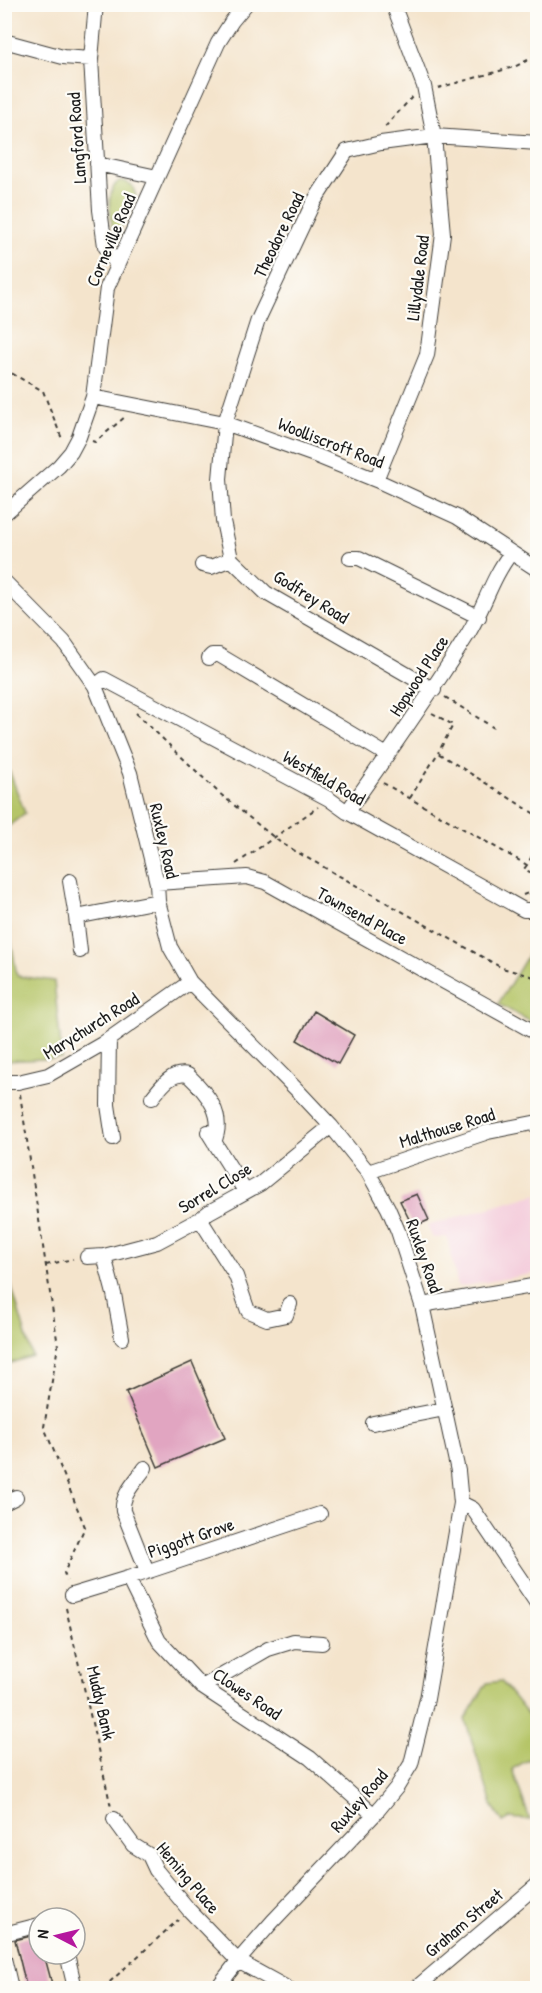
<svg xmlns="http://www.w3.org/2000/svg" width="542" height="1993" viewBox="0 0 542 1993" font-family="'Patrick Hand',sans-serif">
	<rect width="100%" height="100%" fill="#fdfcf7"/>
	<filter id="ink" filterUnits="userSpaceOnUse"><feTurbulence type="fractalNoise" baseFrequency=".0167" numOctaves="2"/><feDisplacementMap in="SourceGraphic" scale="12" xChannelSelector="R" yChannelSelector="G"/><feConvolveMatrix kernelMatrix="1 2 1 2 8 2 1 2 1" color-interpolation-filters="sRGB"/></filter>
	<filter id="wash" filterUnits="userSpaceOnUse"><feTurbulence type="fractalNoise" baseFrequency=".008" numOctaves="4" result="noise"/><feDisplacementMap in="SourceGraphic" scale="24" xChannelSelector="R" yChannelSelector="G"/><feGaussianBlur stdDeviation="1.35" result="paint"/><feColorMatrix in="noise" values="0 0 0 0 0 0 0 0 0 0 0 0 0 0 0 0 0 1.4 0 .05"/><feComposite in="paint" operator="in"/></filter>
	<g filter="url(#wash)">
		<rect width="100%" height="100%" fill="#f4e4cc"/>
		<path fill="#f4cfdd" d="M537 1194V1273L458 1287 447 1237 433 1238 427 1226Z"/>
		<path fill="#b5c568" stroke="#687042" stroke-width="1.5" d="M119 181H124L132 185 136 196 120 229 114 231 112 228C111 213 105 191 119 181Z
			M4 757 25 813 5 829 4 828Z
			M4 899 17 976 54 981 62 1058 5 1061Z
			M537 940V1025L498 1004Z
			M5 1265 32 1356 5 1365H4Z
			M501 1681 537 1726V1755L512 1769 530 1820 510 1818 503 1822 492 1805 465 1719 487 1683Z"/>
		<g id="blocks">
			<path fill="#e1a5c1" d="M314 1011 354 1035 338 1064 297 1040Z
				M417 1194 429 1220 413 1227 400 1201Z
				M192 1362 225 1438 158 1467 126 1392Z
				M39 1934V1954H44L52 1984 27 1989 15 1940Z"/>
		</g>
	</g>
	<g filter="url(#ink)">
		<use href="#blocks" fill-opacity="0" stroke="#3c3a36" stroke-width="1.5"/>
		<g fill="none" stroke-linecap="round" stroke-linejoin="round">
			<defs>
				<path id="minor" d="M96 4 91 59 100 210 105 246 117 265
					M4 41 63 57 91 59
					M97 164 157 177
					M93 397 225 423 317 456 376 480 457 517 538 570
					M376 480 427 355 443 234 434 136 424 86 393 4
					M4 514 59 466 71 452 79 437 93 397 107 288 218 43 232 21 246 4
					M350 558H359L479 617
					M202 565 211 567 231 559
					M4 581 64 642 95 686 130 773 157 883 158 901 170 947 190 982 299 1092 331 1126 368 1172 388 1208 398 1231 422 1305 458 1471 461 1503 427 1699 411 1764 397 1787 374 1815 273 1921 238 1961 217 1988
					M209 658 212 655H219L387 755
					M95 686 104 679 329 799 347 812 524 910H538
					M434 690 266 593 231 559 223 521 220 479 225 423 258 320 313 203 347 151 381 143 434 136 538 143
					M347 812C389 753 430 695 468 634 484 608 492 577 511 553
					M70 881 76 917 80 951
					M157 883 247 877 265 882 538 1034
					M76 917 158 901
					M109 1039 108 1105 113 1138
					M4 1082H18L48 1075 102 1044 190 982
					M152 1098C161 1087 171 1071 188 1075 207 1093 226 1115 214 1142
					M208 1132 245 1191
					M368 1172 488 1132 538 1122
					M200 1219 236 1276 248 1311 267 1319 286 1315 290 1304
					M87 1257 104 1256
					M422 1305 538 1285
					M122 1338 114 1294 104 1256 157 1242 200 1219 209 1212 260 1184 331 1126
					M373 1423 445 1409
					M145 1468C136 1481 121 1495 123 1511L147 1571
					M4 1503 16 1497
					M461 1503 473 1509 538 1605
					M128 1578 159 1641 202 1687 310 1758 374 1815
					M72 1595 128 1578 320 1514
					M202 1687 268 1649 294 1641 322 1643
					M114 1819 133 1845 149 1855 156 1870 189 1910 238 1961 287 1988
					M4 1934 39 1925
					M67 1954 74 1984 71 1988
					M4 1958 11 1988
					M416 1988 536 1886"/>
			</defs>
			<use href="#minor" stroke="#3c3a36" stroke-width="16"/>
			<path stroke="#3c3a36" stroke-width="2" stroke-dasharray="4.5 4.5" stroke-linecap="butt" d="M438 88 514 67 538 55
				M385 127 413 96
				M4 369 43 391 62 439
				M92 441 95 442 125 417
				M445 697 494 728
				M136 713 219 793 281 843 502 968 538 978
				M432 713 453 725 438 753
				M383 783 527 865 538 845
				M410 798 438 753 538 816
				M236 864 318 807
				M527 865 524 869 538 876
				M523 895 538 889
				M532 923 538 955
				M20 1094 58 1346 44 1427 85 1527 64 1573 67 1581
				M46 1265 73 1259
				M66 1608 111 1807
				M103 1988 178 1920"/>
			<use href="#minor" stroke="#fff" stroke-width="14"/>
		</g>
	</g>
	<g text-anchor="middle" stroke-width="4.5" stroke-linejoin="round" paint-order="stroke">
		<g font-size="18" fill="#1c1c1c" stroke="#fdfcf7">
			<text transform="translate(77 138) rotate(-94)" y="6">Langford Road</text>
			<text transform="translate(279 235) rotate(-64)" y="6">Theodore Road</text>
			<text transform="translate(111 240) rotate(-67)" y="6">Corneville Road</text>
			<text transform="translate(418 278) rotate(-83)" y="6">Lillydale Road</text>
			<text transform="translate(331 443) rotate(21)" y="6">Woolliscroft Road</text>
			<text transform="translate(311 597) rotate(32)" y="6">Godfrey Road</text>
			<text transform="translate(419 676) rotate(-57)" y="6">Hopwood Place</text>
			<text transform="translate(324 778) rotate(30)" y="6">Westfield Road</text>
			<text transform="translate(164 841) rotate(77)" y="6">Ruxley Road</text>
			<text transform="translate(362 916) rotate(29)" y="6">Townsend Place</text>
			<text transform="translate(91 1026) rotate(-32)" y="6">Marychurch Road</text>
			<text transform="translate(447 1128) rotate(-17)" y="6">Malthouse Road</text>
			<text transform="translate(215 1188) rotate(-31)" y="6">Sorrel Close</text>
			<text transform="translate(424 1256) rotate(71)" y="6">Ruxley Road</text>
			<text transform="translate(191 1538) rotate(-19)" y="6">Piggott Grove</text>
			<text transform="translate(247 1694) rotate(34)" y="6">Clowes Road</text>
			<text transform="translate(101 1703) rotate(77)" y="6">Muddy Bank</text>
			<text transform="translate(359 1801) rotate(-49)" y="6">Ruxley Road</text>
			<text transform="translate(188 1878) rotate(50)" y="6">Heming Place</text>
			<text transform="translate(464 1923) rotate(-40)" y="6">Graham Street</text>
		</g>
	</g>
	<rect width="542" height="1993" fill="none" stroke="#fdfcf7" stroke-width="24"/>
	<g transform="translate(57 1936) rotate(277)"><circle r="28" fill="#fdfcf7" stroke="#a3a29f" stroke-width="1.5"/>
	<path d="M0-4.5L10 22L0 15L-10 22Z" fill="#b5179e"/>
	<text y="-9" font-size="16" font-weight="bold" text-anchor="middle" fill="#1c1c1c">N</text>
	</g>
</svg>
